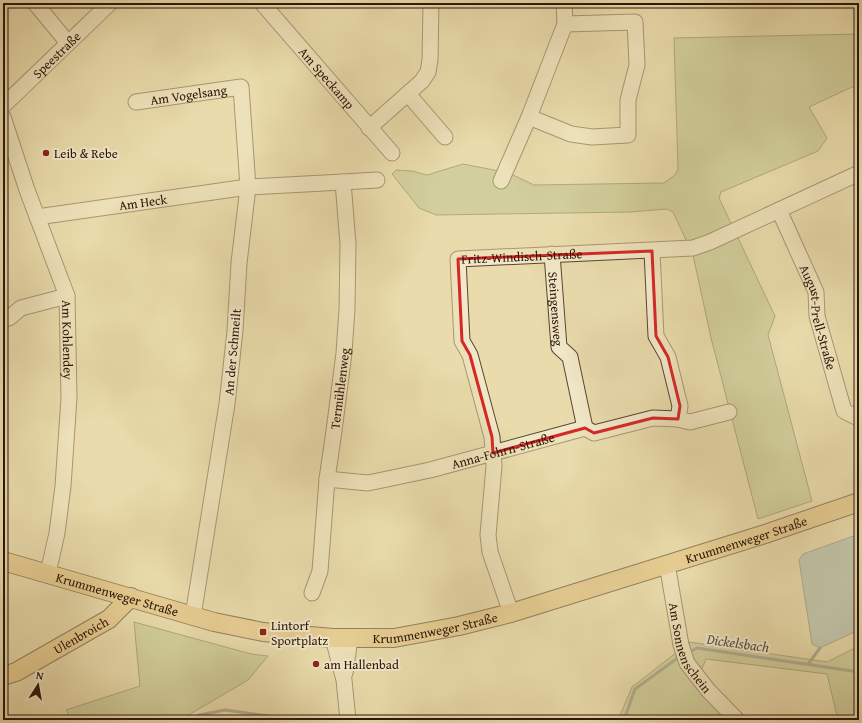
<svg xmlns="http://www.w3.org/2000/svg" width="862" height="723" viewBox="0 0 862 723" font-family="'Gentium Book Plus',serif">
	<rect width="100%" height="100%" fill="#e9dbac"/>
	<filter id="stains"><feTurbulence type="fractalNoise" baseFrequency=".005" numOctaves="4"/><feColorMatrix values="0 0 0 0 .2 0 0 0 0 .09 0 0 0 0 .02 0 0 0 .5 -.17"/></filter>
	<radialGradient id="worn" r=".72"><stop offset=".6" stop-color="#630" stop-opacity="0"/><stop offset="1" stop-color="#630" stop-opacity=".3"/></radialGradient>
	<path fill="#b5c08a" stroke="#706a49" d="M859 34V87H852L809 107 827 138 818 151 721 192 719 198 775 316 768 335 812 501 758 519 711 338 693 255 673 212 667 209 630 212 436 215 419 208 392 174 396 170 412 171 427 175 463 164 509 173 534 185 664 183 675 175 678 169 674 38Z
		M134 622 251 654 268 656 248 680 180 720H72L66 710 140 686Z
		M689 642 827 662 859 646V720H838L827 674 706 659 701 671 691 659Z
		M677 652 730 720H618L632 687Z"/>
	<path fill="#9cb8b5" stroke="#6f7770" d="M859 534V630L820 648 812 644 799 560 803 554Z"/>
	<g fill="none" stroke-linecap="round" stroke-linejoin="round">
		<path stroke="#6f7770" stroke-width="3" d="M688 653 697 648 859 672
			M808 664 820 648
			M189 720 199 715 225 710 296 720
			M624 720 635 689 675 660 681 656"/>
		<defs>
			<g id="minor">
				<path d="M35 3 68 43"/>
				<path id="s1" d="M262 3 392 153"/>
				<path d="M408 94 445 137"/>
				<path id="s2" d="M136 102 241 87 248 187 239 263 235 331 227 404 193 616"/>
				<path id="s3" d="M3 106 110 3"/>
				<path id="s4" d="M3 117 27 190 67 296 69 398 63 486 57 533 48 573"/>
				<path d="M529 117 571 134 592 137 628 135V100L637 65 635 22 565 24"/>
				<path d="M369 128 422 81 428 72 430 60 431 3"/>
				<path d="M501 181 529 117 565 24 564 3"/>
				<path id="s5" d="M779 210 816 292 817 316 844 411 856 417 859 415"/>
				<path id="s6" d="M37 217 248 187 343 182"/>
				<path d="M652 251 656 336 668 357 680 406 678 419"/>
				<path id="s7" d="M552 254 559 347 570 357 585 428"/>
				<path d="M9 318 21 308 67 296"/>
				<path id="s8" d="M327 479 368 483 430 470 585 428 594 433 653 418 678 419 690 422 729 412"/>
				<path id="s9" d="M667 564 681 645 687 663 708 690 737 720"/>
				<path id="s10" d="M312 593 320 571 327 479 334 431 344 353 347 309 348 244 343 182 377 180"/>
				<path id="s11" d="M511 613 490 552 488 535 494 466 492 437 470 355 462 341 458 259 693 248 710 242 859 173"/>
				<path d="M333 638 344 680 348 720"/>
				<path d="M345 673 350 639"/>
			</g>
			<g id="major">
				<path id="s12" d="M3 561 214 622 263 632 333 638H394L459 626 511 613 765 534 859 502"/>
				<path id="s13" d="M3 676 16 672 109 619 131 597"/>
			</g>
		</defs>
		<use href="#minor" stroke="#5a4631" stroke-width="17"/>
		<use href="#major" stroke="#2b1508" stroke-width="20"/>
		<use href="#minor" stroke="#f1e8c9" stroke-width="15"/>
		<use href="#major" stroke="#e4be76" stroke-width="18"/>
	</g>
	<path d="M0 0H862V723H0ZM652 251 656 336 668 357 680 406 678 419 653 418 594 433 585 428 493 453 492 437 470 355 462 341 458 259Z" fill="#e9dbac" fill-opacity=".55" fill-rule="evenodd"/>
	<path fill="none" stroke="#d62828" stroke-width="3" stroke-linejoin="round" d="M652 251 656 336 668 357 680 406 678 419 653 418 594 433 585 428 493 453 492 437 470 355 462 341 458 259Z"/>
	<g fill="#8f2418" stroke="#f1e8c9" stroke-width="1.5">
		<circle cx="46" cy="153" r="4"/>
		<rect x="259" y="628" width="8" height="8" rx="2"/>
		<circle cx="316" cy="664" r="4"/>
	</g>
	<g text-anchor="middle" stroke-width="4" stroke-linejoin="round" paint-order="stroke">
		<g font-size="13" fill="#2b1508" stroke="#f1e8c9">
			<text dy="5" stroke="none"><textPath href="#s3" startOffset="74">Speestraße</textPath></text>
			<text dy="5" stroke="none"><textPath href="#s1" startOffset="99">Am Speckamp</textPath></text>
			<text dy="5" stroke="none"><textPath href="#s2" startOffset="53">Am Vogelsang</textPath></text>
			<text dy="5" stroke="none"><textPath href="#s6" startOffset="107">Am Heck</textPath></text>
			<text dy="5" stroke="none"><textPath href="#s11" startOffset="427">Fritz-Windisch-Straße</textPath></text>
			<text dy="5" stroke="none"><textPath href="#s7" startOffset="55">Steingensweg</textPath></text>
			<text dy="5" stroke="none"><textPath href="#s5" startOffset="115">August-Prell-Straße</textPath></text>
			<text dy="5" stroke="none"><textPath href="#s4" startOffset="234">Am Kohlendey</textPath></text>
			<text transform="translate(232 352) rotate(-85)" y="5">An der Schmeilt</text>
			<text dy="5" stroke="none"><textPath href="#s10" startOffset="207">Termühlenweg</textPath></text>
			<text dy="5" stroke="none"><textPath href="#s8" startOffset="180">Anna-Fohrn-Straße</textPath></text>
			<text dy="5" stroke="none"><textPath href="#s12" startOffset="767">Krummenweger Straße</textPath></text>
			<text dy="5" stroke="none"><textPath href="#s12" startOffset="119">Krummenweger Straße</textPath></text>
			<text dy="5" stroke="none"><textPath href="#s12" startOffset="443">Krummenweger Straße</textPath></text>
			<text dy="5" stroke="none"><textPath href="#s13" startOffset="88">Ulenbroich</textPath></text>
			<text dy="5" stroke="none"><textPath href="#s9" startOffset="88">Am Sonnenschein</textPath></text>
		</g>
		<g font-size="13" fill="#2b1508" stroke="#f1e8c9" text-anchor="start">
			<text x="54" y="158">Leib &amp; Rebe</text>
			<text x="271" y="630">Lintorf<tspan x="271" dy="15">Sportplatz</tspan></text>
			<text x="324" y="669">am Hallenbad</text>
		</g>
		<g font-size="14" font-style="italic" fill="#534e45" stroke="#f1e8c9">
			<text transform="translate(738 643) rotate(8)" y="5">Dickelsbach</text>
		</g>
	</g>
	<rect width="862" height="723" fill="none" stroke="#e9dbac" stroke-width="16"/>
	<rect x="4" y="4" width="854" height="715" fill="none" stroke="#2b1508" stroke-width="2"/>
	<rect x="8" y="8" width="846" height="707" fill="none" stroke="#2b1508"/>
	<g transform="translate(38 685) rotate(11)" stroke="#f1e8c9" stroke-width="3" paint-order="stroke">
	<path d="M0-3L7 15L0 10L-7 15Z" fill="#2b1508"/>
	<text y="-6" font-size="11" font-weight="bold" text-anchor="middle" fill="#2b1508">N</text>
	</g>
	<rect width="100%" height="100%" filter="url(#stains)"/>
	<rect width="100%" height="100%" fill="url(#worn)"/>
</svg>
